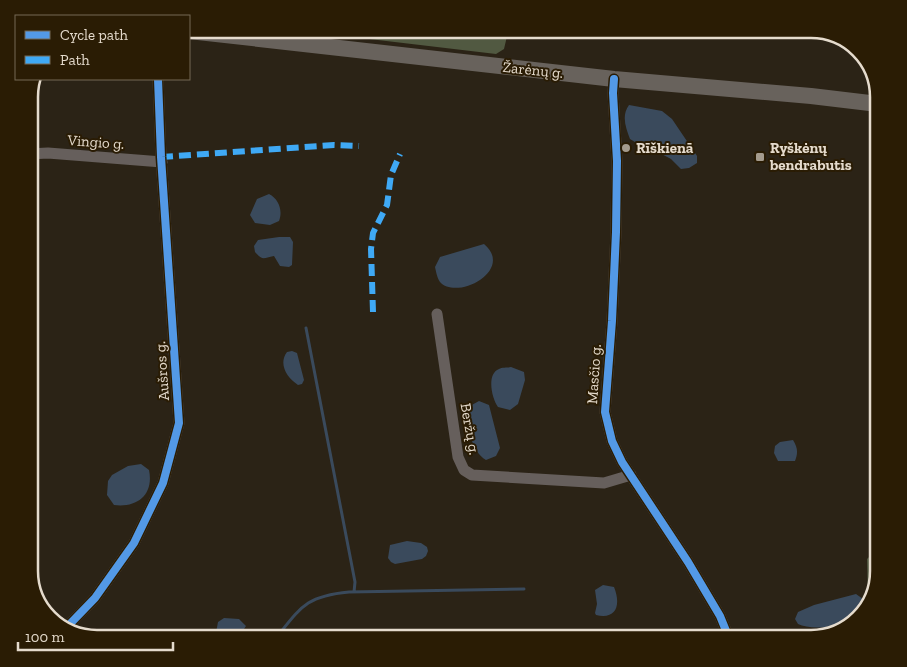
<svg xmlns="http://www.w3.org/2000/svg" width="907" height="667" viewBox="0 0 907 667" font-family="'Zilla Slab',serif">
	<rect width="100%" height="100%" fill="#2b2316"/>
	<path fill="#515941" d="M285 29H507L508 32 504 49 496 54Z
		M878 548V571L868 600 867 559Z"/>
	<path fill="#3a4a5c" d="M629 105 662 111 672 119 697 156V163L689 168 681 169 671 159 654 150H648L630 139C626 128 621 116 629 105Z
		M269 194C279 199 283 211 279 221L270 225 255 223 250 215 257 199Z
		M279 237H290L293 242 292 265 289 267 280 266 274 256C263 258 263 261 255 252L254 246 258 240Z
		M484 244C515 270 457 301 440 282 437 278 436 271 435 267L440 257Z
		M292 351 297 353 304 380 302 384 298 385C287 378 278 364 287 352Z
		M511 367 524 372 525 380 518 404 510 410 498 407C492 399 486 374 499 369 502 367 508 368 511 367Z
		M479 401 489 405 500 448 496 456 486 460C471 451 469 429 465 412L470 406Z
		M793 440C798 448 798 453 795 461H778L774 453 775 446 780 442Z
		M141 464 149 470C154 494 138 508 114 505L107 495 108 481 112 475 128 466Z
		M407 541 421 543 427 547 428 551 426 556 422 559 395 564 391 562 388 558 390 545Z
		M603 585 614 587C621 604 617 620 596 615L595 613 597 604 595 590Z
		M856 594 863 599 865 608C856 626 814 632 798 624L795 619 798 612 814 605Z
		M224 618 239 619 246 626 238 638H215L218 622Z"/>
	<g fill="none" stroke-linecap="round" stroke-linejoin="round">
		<path stroke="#3a4a5c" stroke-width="3" d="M306 328 355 582 354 592
			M276 638C301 607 306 596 349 592L524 589"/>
		<path stroke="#665f5c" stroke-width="11" d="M614 79 613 93 617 161 616 232 612 321 605 412 612 441 622 462 688 562 720 616 729 638
			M29 154 48 153 162 162
			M437 314 458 457 464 470 472 475 604 483 631 475
			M66 628 95 598 134 543 163 483 179 423 161 157 158 79"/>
		<path stroke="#68625c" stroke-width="16" d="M189 31 614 79 811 96 878 104"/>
		<path stroke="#3fa9f5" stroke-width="6" stroke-dasharray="12 6" stroke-linecap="butt" d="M161 157 334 145 359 146
			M373 312 371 249 373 233 387 205 391 175 400 154"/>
		<defs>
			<path id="cycleway" d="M614 79 613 93 617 161 616 232 612 321 605 412 612 441 622 462 688 562 720 616 729 638
				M66 628 95 598 134 543 163 483 179 423 161 157 158 79"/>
		</defs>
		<use href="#cycleway" stroke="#2a1c04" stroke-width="11"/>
		<use href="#cycleway" stroke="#5399e6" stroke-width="8"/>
	</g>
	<g fill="#a49b8d" stroke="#2a1c04" stroke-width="2">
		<circle cx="626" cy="148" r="5"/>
		<rect x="755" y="152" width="10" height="10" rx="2.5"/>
	</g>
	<g text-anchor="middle" stroke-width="4" stroke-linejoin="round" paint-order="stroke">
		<g font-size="15" fill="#e5dbcd" stroke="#2a1c04">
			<text transform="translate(533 70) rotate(6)" y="5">Žarėnų g.</text>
			<text transform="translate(96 142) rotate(4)" y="5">Vingio g.</text>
			<text transform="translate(162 371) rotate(-94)" y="5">Aušros g.</text>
			<text transform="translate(594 374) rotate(-86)" y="5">Masčio g.</text>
			<text transform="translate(470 429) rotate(80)" y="5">Beržų g.</text>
		</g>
		<g font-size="15" font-weight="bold" fill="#e5dbcd" stroke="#2a1c04" text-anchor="start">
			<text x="636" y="153">Rīškienā</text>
			<text x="770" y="153">Ryškėnų<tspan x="770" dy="17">bendrabutis</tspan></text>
		</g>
	</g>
	<path d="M0 0H907V667H0ZM97 38H811A59 59 0 0 1 870 97V571A59 59 0 0 1 811 630H97A59 59 0 0 1 38 571V97A59 59 0 0 1 97 38Z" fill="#2a1c04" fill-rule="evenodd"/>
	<path fill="none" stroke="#e5dbcd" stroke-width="2.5" d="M97 38H811A59 59 0 0 1 870 97V571A59 59 0 0 1 811 630H97A59 59 0 0 1 38 571V97A59 59 0 0 1 97 38Z"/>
	<rect x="15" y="15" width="175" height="65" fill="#2a1c04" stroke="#756854"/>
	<rect x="25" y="31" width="25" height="8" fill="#5399e6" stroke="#756854"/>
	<text x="60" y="40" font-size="15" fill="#e5dbcd">Cycle path</text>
	<rect x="25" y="56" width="25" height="8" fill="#3fa9f5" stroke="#756854"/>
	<text x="60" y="65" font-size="15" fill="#e5dbcd">Path</text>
	<path d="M18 642v8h155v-8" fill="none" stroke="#e5dbcd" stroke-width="2.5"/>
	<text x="25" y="642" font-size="15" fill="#e5dbcd" stroke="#2a1c04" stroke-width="4" paint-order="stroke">100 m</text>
</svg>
